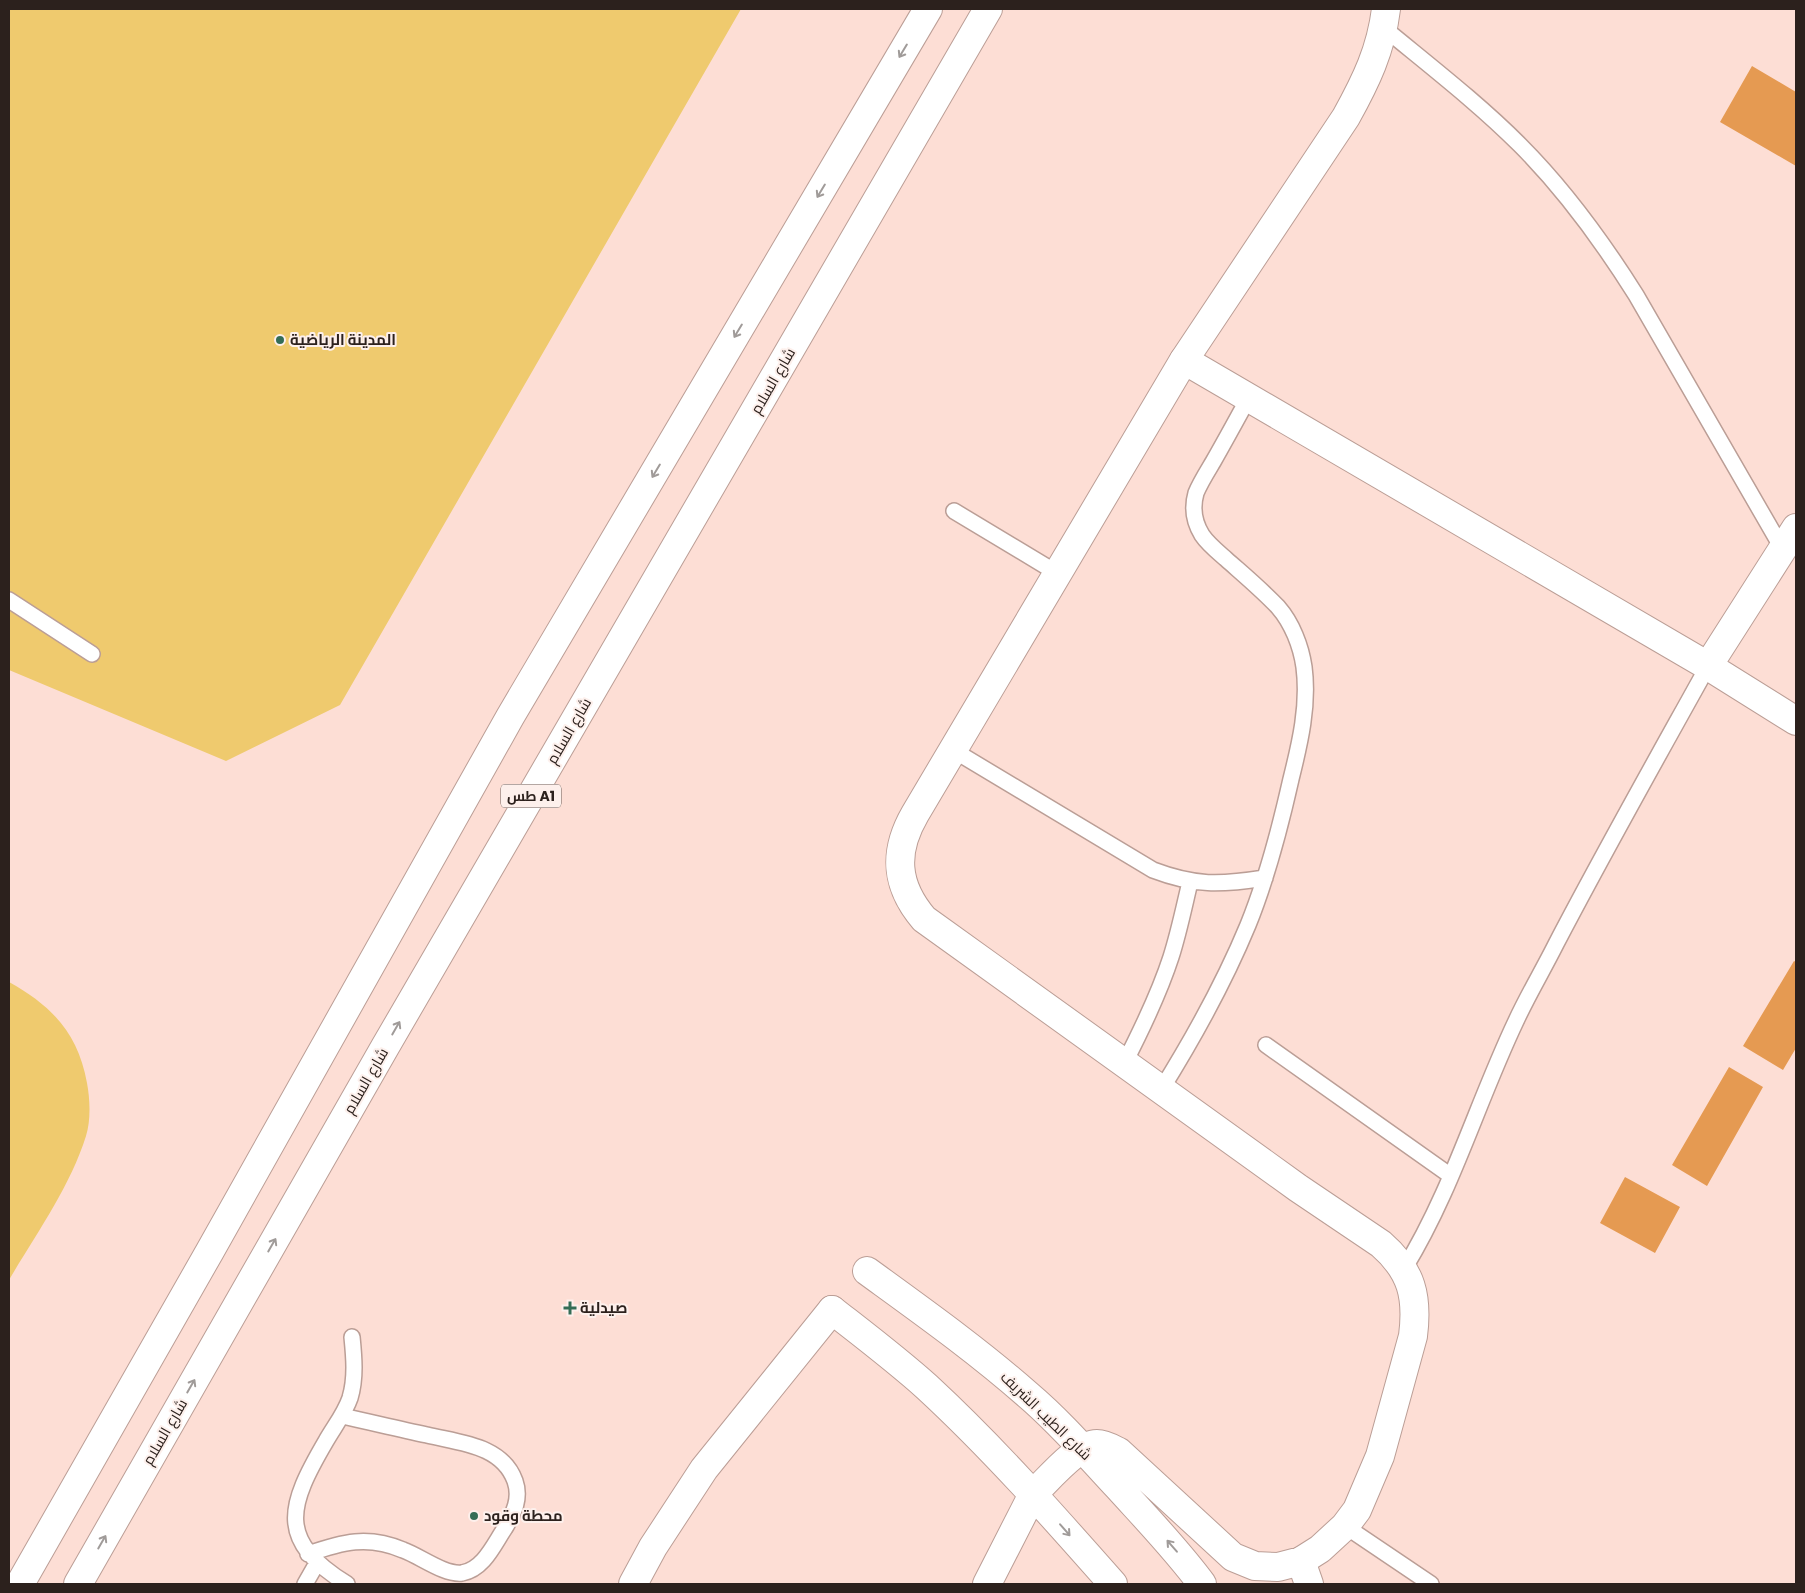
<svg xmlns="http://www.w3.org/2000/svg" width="1805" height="1593" viewBox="0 0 1805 1593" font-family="Poppins,Cairo,sans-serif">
	<rect width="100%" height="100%" fill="#fdded5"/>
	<path fill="#efca6e" d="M9 9H741L340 705 226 761 9 670Z
		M9 982C52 1006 78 1033 87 1083 90 1099 91 1120 86 1136 70 1187 36 1234 9 1280Z"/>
	<path fill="#e59a52" d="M1752 66 1796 92V166L1720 122Z
		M1794 961 1796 962V1048L1783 1070 1743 1046Z
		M1729 1067 1763 1087 1707 1186 1672 1165Z
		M1625 1177 1680 1207 1655 1253 1600 1223Z"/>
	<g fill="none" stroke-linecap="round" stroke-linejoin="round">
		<defs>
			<path id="service" d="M1384 28C1430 66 1478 103 1520 145 1565 190 1602 241 1636 295L1782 548
				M954 511 1057 573
				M9 600 92 654
				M953 750 1153 870C1195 886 1220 885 1265 878
				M1266 1045 1451 1176
				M1124 1064C1142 1029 1159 994 1171 957 1179 932 1184 907 1190 882
				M1161 1090C1194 1037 1224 983 1248 925 1267 878 1280 828 1291 779 1300 743 1309 705 1304 667 1301 646 1292 623 1278 607 1262 590 1244 575 1226 559 1218 552 1208 544 1202 535 1194 522 1192 507 1196 493 1200 483 1207 472 1213 462 1225 441 1237 419 1249 397
				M1404 1269C1452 1191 1477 1103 1516 1021 1528 995 1543 970 1556 944 1605 850 1657 758 1708 666
				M1345 1526 1431 1584
				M308 1554C342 1542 368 1535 403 1550 420 1556 444 1575 462 1573 484 1569 494 1544 505 1528 514 1513 521 1498 515 1481 502 1445 460 1443 427 1435 398 1429 370 1422 342 1416
				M305 1584 317 1563
				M347 1584C276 1540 288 1506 326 1441 334 1427 345 1413 350 1398 356 1378 354 1357 352 1337"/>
			<path id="minor" d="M1184 360 1708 666 1796 721
				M1708 666 1796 528
				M1301 1561 1309 1584
				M633 1584 653 1547 704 1469 832 1310
				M987 1584 1033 1494"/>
			<path id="secondary" d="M867 1271C922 1311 977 1350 1028 1395 1061 1423 1089 1456 1118 1487 1147 1519 1177 1550 1202 1584
				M832 1310C864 1335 897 1360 927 1387 993 1448 1053 1516 1113 1584
				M1033 1494C1048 1480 1077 1444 1097 1444 1105 1444 1113 1449 1119 1452L1233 1557 1255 1566 1278 1567 1301 1561 1320 1549 1345 1526 1357 1510 1380 1456 1413 1336C1418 1297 1412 1271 1381 1244L1298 1188 924 919C895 885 893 852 915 814L1184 360 1346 117C1366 81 1381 50 1386 9"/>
			<path id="trunk" d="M20 1584 210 1251 510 717 928 9
				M78 1584 385 1047 988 9"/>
		</defs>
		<use href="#service" stroke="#bb9e96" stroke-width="18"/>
		<use href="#minor" stroke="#bb9e96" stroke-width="30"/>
		<use href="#secondary" stroke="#bb9e96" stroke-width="30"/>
		<use href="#trunk" stroke="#bb9e96" stroke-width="30"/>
		<use href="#service" stroke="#fff" stroke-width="15"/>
		<use href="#minor" stroke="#fff" stroke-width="28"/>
		<use href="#secondary" stroke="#fff" stroke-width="28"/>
		<use href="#trunk" stroke="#fff" stroke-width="28"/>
	</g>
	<defs><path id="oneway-shaft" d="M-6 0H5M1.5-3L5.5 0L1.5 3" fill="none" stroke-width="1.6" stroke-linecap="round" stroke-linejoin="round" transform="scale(1.25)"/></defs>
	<g stroke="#a09b99">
		<use href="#oneway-shaft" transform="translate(903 51) rotate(121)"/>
		<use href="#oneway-shaft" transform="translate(821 191) rotate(121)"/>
		<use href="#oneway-shaft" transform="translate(738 331) rotate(121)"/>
		<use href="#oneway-shaft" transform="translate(656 471) rotate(121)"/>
		<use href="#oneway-shaft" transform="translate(396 1028) rotate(-60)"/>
		<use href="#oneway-shaft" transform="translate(272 1245) rotate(-60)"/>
		<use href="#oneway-shaft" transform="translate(191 1386) rotate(-60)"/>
		<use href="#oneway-shaft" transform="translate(1065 1530) rotate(49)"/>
		<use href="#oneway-shaft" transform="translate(102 1542) rotate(-60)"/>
		<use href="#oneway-shaft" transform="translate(1172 1546) rotate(-131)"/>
	</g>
	<g fill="#346d56" stroke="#fdf0ec" stroke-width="2">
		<circle cx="280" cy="340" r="5"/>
		<path d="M567.5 1300.5h5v5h5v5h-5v5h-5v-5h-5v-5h5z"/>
		<circle cx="474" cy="1516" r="5"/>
	</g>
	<g text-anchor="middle" stroke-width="4" stroke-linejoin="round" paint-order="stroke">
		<rect fill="#fdf0ec" stroke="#6b5f5b" stroke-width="1" x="501" y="784.5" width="60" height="23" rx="4"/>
		<g font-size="14" font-weight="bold" fill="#2c211d">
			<text x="531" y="801">طس A1</text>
		</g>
		<g font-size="15" font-weight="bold" fill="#2c211d" stroke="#fdf0ec" text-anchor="start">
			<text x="290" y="345">المدينة الرياضية</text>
			<text x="580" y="1313">صيدلية</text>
			<text x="484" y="1521">محطة وقود</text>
		</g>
		<g font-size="15" fill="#2c211d" stroke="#fdf0ec">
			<text transform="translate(773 381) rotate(-60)" y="5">شارع السلام</text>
			<text transform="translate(569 731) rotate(-60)" y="5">شارع السلام</text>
			<text transform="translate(366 1081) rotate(-60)" y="5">شارع السلام</text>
			<text transform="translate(1046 1416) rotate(44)" y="5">شارع الطيب الشريف</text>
			<text transform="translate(165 1432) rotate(-60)" y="5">شارع السلام</text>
		</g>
	</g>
	<rect width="1805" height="1593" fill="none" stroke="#2c211d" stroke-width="20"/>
</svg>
